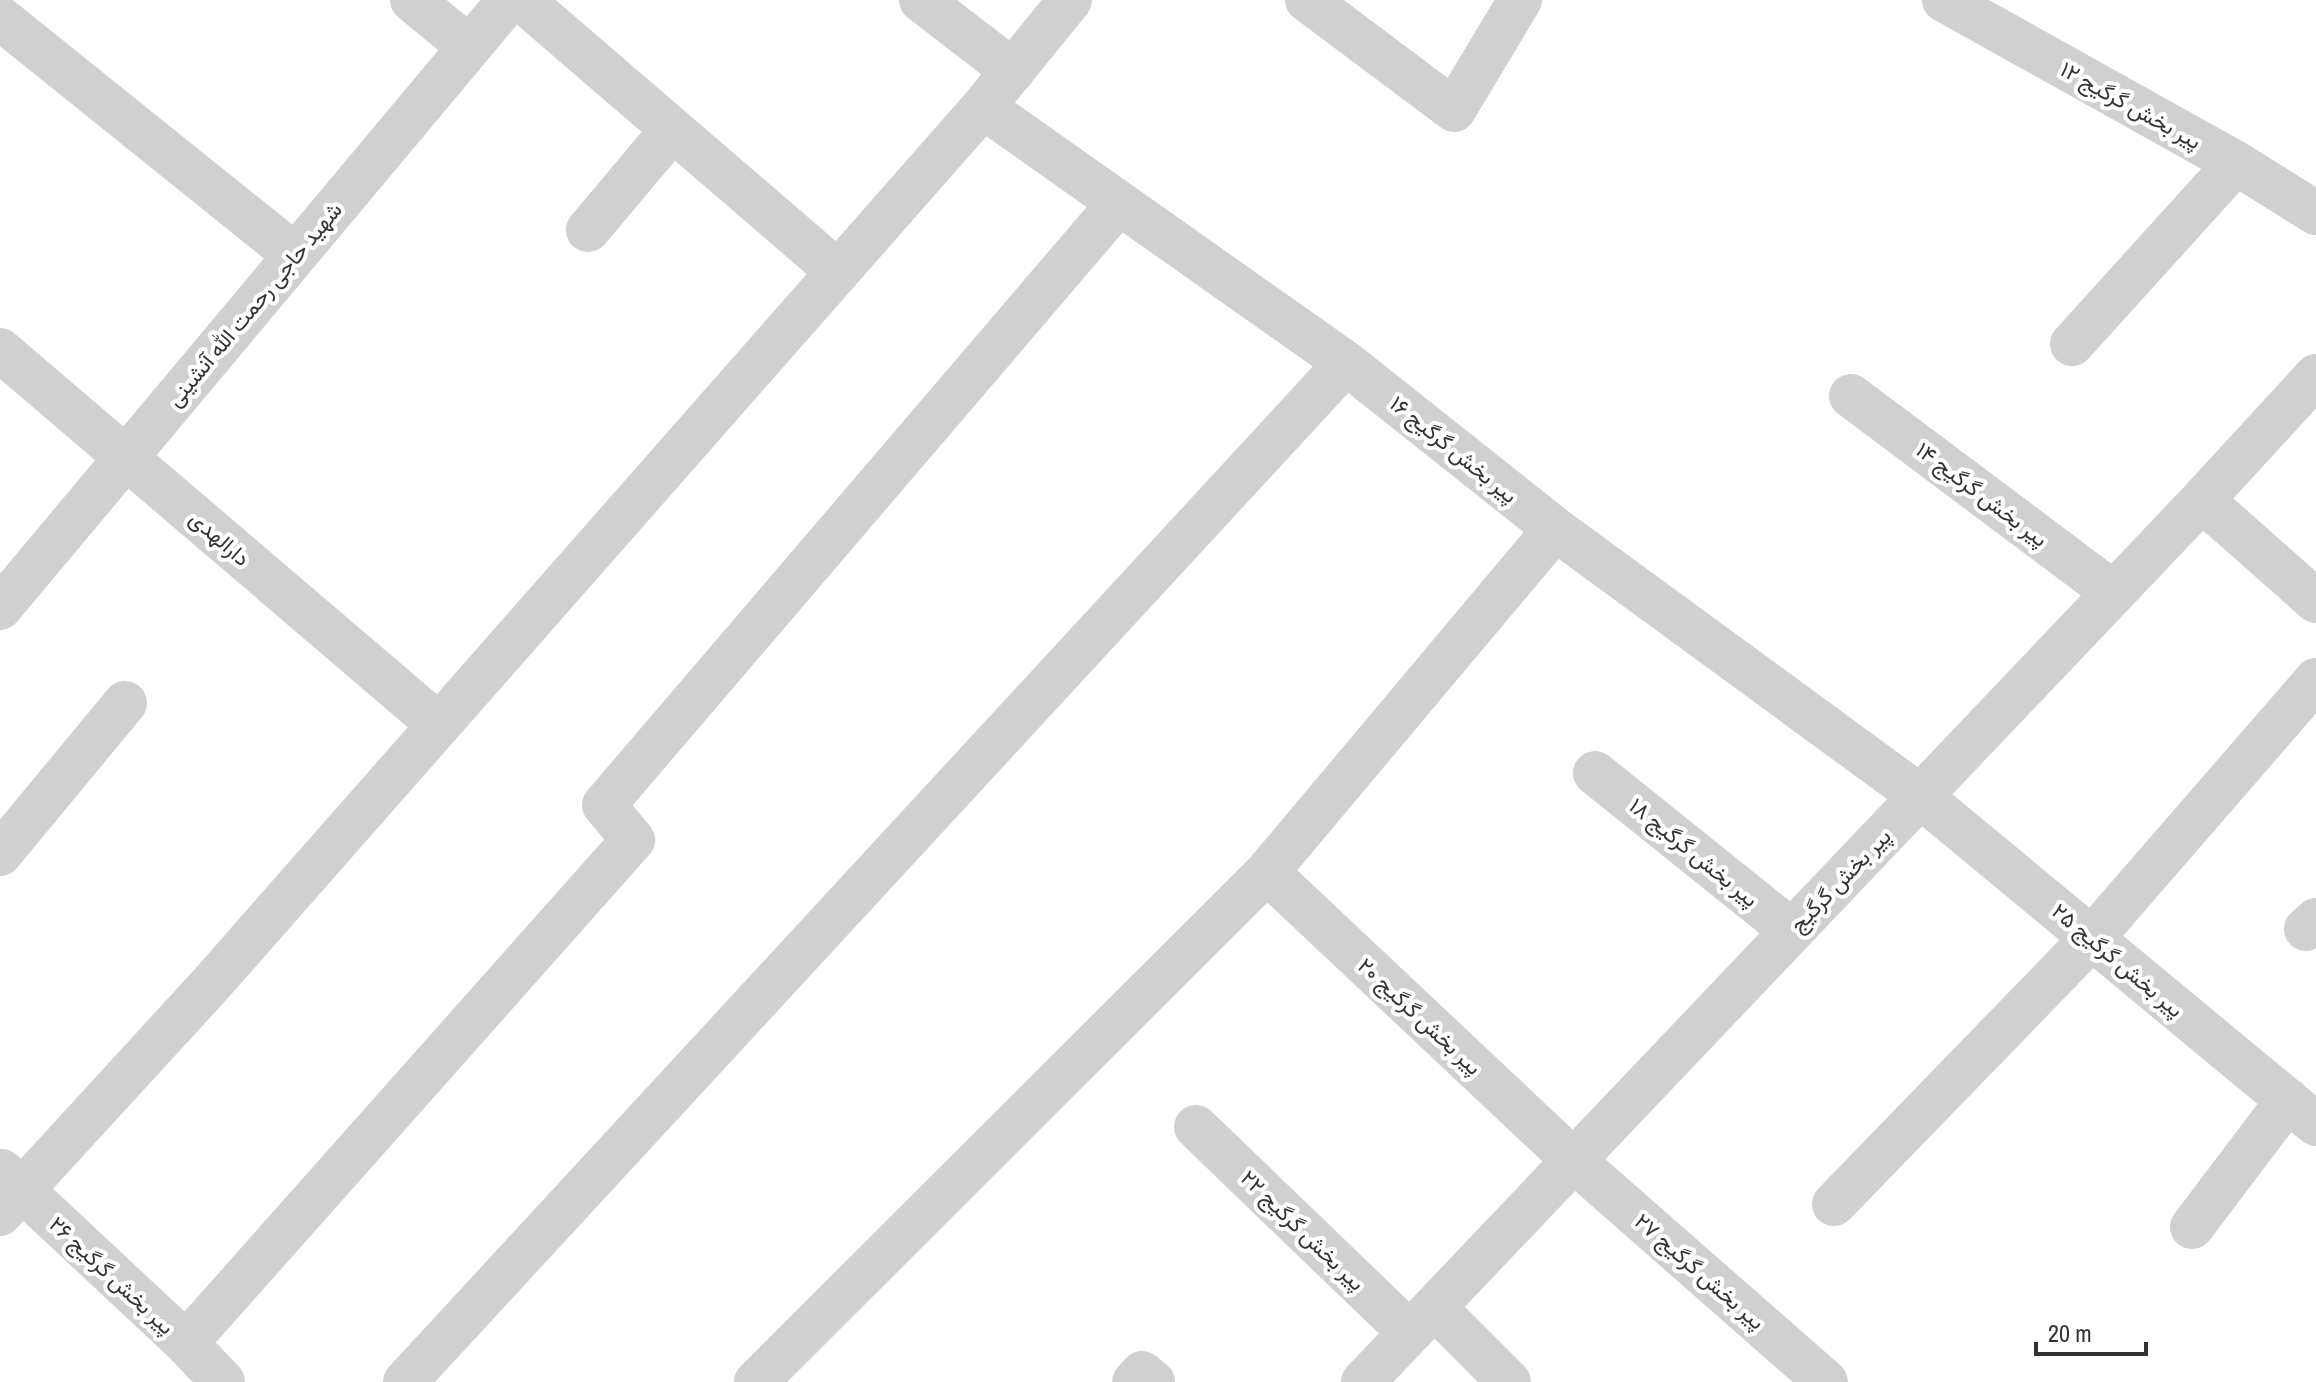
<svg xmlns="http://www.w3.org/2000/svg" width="2316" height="1382" viewBox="0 0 2316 1382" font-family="'Archivo Narrow',Vazirmatn,sans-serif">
	<rect width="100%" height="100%" fill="#fff"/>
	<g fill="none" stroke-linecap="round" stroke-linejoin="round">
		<path stroke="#d0d0d0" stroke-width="44" d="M412 0 469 47
			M522 0 838 272
			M921 0 1013 71
			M1307 0 1454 110 1520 0
			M1944 0 2236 163 2316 213
			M0 18 295 255
			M983 107 1346 363 1555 529 1920 796 2316 1124
			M588 230 672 130
			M2072 344 2236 163
			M0 350 439 725
			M1851 396 2114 593
			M2202 500 2316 601
			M0 608 509 0
			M1595 773 1792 931
			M0 854 125 703
			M1267 872 1573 1160 1826 1382
			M2306 929 2316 920
			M1196 1127 1410 1333
			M2 1171 186 1343 223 1382
			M1834 1204 2092 938 2316 680
			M0 1214 211 984 439 725 983 107 1070 0
			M2192 1227 2288 1100
			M1434 1307 1509 1382
			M186 1343 633 840 604 805 1119 203
			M405 1382 1346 363
			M756 1382 1267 872 1555 529
			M1134 1382 1142 1373 1153 1382
			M1363 1382 2202 500 2316 376"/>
	</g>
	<g text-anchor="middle" stroke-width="8" stroke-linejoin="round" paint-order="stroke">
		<g font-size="22" fill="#333" stroke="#fff">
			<text transform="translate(2131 105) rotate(29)" y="8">پیر بخش گرگیج ۱۲</text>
			<text transform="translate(254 304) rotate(-50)" y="8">شهید حاجی رحمت الله آنشینی</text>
			<text transform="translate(1454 449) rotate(39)" y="8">پیر بخش گرگیج ۱۶</text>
			<text transform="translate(1982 494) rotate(37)" y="8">پیر بخش گرگیج ۱۴</text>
			<text transform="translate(220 538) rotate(41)" y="8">دارالهدی</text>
			<text transform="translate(1694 852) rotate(39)" y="8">پیر بخش گرگیج ۱۸</text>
			<text transform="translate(1840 880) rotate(-46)" y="8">پیر بخش گرگیج</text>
			<text transform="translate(2118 960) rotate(40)" y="8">پیر بخش گرگیج ۲۵</text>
			<text transform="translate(1420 1016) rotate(43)" y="8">پیر بخش گرگیج ۲۰</text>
			<text transform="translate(1303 1230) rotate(44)" y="8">پیر بخش گرگیج ۲۲</text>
			<text transform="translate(1700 1271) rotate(41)" y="8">پیر بخش گرگیج ۲۷</text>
			<text transform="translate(112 1275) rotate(43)" y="8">پیر بخش گرگیج ۲۶</text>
		</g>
	</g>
	<path d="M2036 1342v12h110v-12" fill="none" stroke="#333333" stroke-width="4"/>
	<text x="2048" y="1342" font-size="24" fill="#333333" stroke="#ffffff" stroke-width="6" paint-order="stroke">20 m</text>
</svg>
